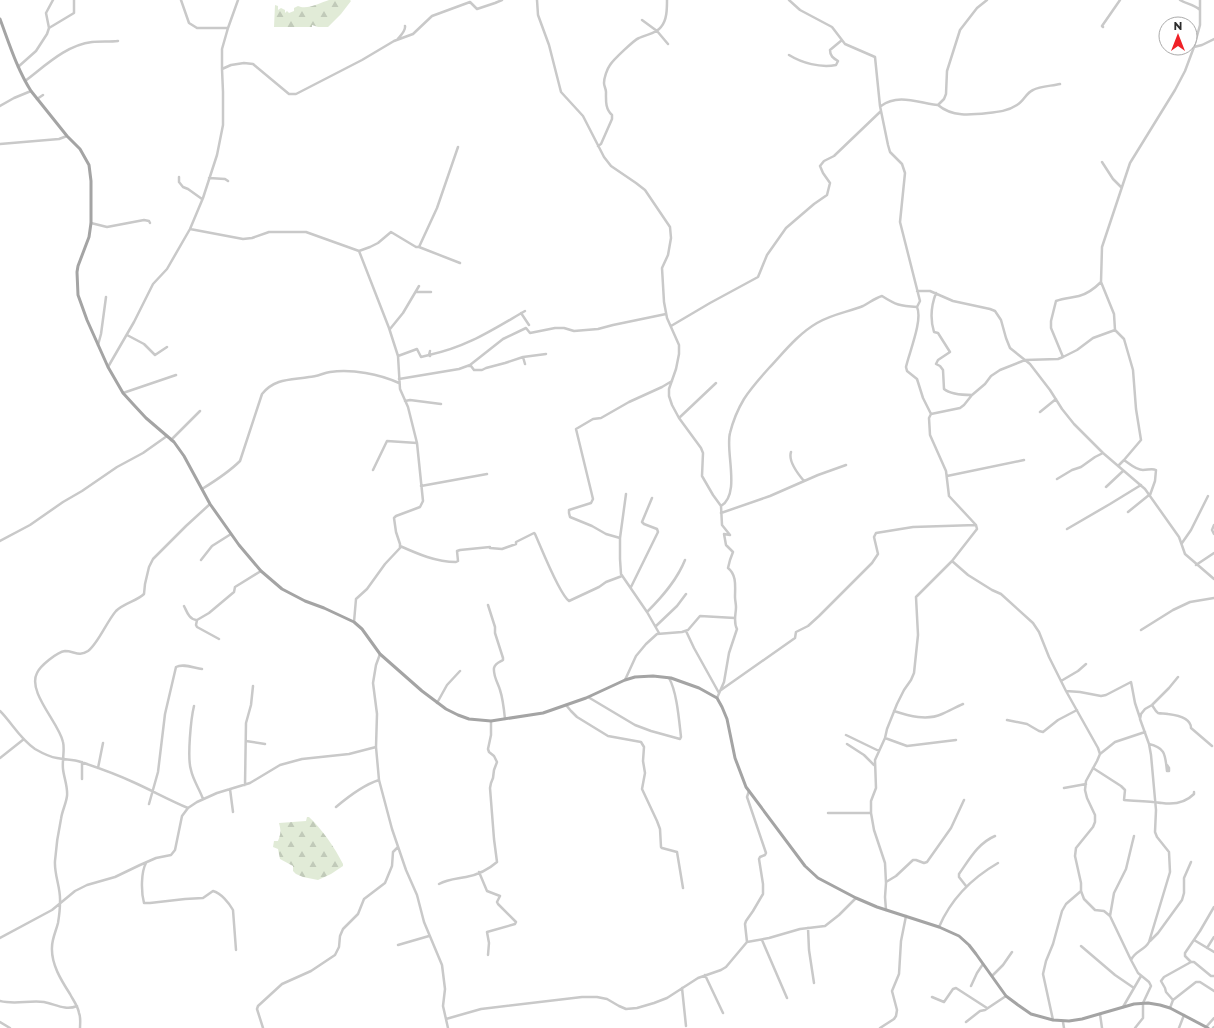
<svg xmlns="http://www.w3.org/2000/svg" width="1214" height="1028" viewBox="0 0 1214 1028" font-family="Montserrat,sans-serif">
	<defs>
		<pattern id="forest-firs" width="22" height="20" patternUnits="userSpaceOnUse"><rect width="22" height="20" fill="#e1ebd7"/><path d="M5 1l3.5 6h-7zM16 11l3.5 6h-7z" fill="#c1cab9"/></pattern>
	</defs>
	<rect width="100%" height="100%" fill="#fff"/>
	<path fill="url(#forest-firs)" d="M329 0H350L351 1 341 14 328 27H318L312 25V27H274L275 5 278 6V10L281 8 285 10V13L287 11 289 13 294 11V8L298 6C307 10 320 3 329 0Z
		M307 817H309C322 829 335 848 343 864V866L331 874 318 880 303 877 296 874 293 871V866L280 859 278 849 273 847 274 841H278C281 833 281 831 279 823L306 821Z"/>
	<g fill="none" stroke-linecap="round" stroke-linejoin="round">
		<path stroke="#c9c9c9" stroke-width="2.5" d="M181 0 189 23 197 28H228
			M537 0 538 15 549 45 561 92 583 116 604 157 611 166 636 183 645 190 670 227 671 238 668 255 662 268 664 302 667 318 679 345V354L676 369 669 389V396L672 405 679 418 701 448 703 453 702 476 713 495 721 506 722 525 730 535 724 534 726 545 733 552 730 560 728 568C737 575 735 587 735 597 735 600 736 604 736 607 736 614 733 622 737 629L729 653 724 682 717 698
			M1180 0C1186 4 1194 4 1200 10
			M642 20 657 31 668 44
			M1103 27 1102 26 1120 0
			M49 28 74 13V0
			M397 40C400 36 406 31 405 26
			M1194 47 1202 45 1214 39
			M789 55C802 63 820 68 836 65L838 61C833 58 830 56 830 50L842 40
			M18 67 36 51 47 34 49 28 46 13 53 0
			M222 69V49L228 28 238 0
			M25 81C45 66 66 45 92 42 101 41 109 42 118 41
			M37 99 43 95
			M938 105C952 117 970 115 988 113 998 112 1008 111 1017 105 1024 101 1026 93 1033 90 1040 86 1052 86 1060 84
			M0 106 14 98 31 91
			M881 106C898 93 919 103 938 105L944 99 946 94 947 71 960 30 977 8 987 0
			M0 144 59 139 67 136
			M598 146 601 144 612 119V115C605 109 606 100 606 92 606 89 604 86 604 83 604 78 607 69 610 65 613 60 634 40 639 38 647 34 656 34 661 27 667 20 667 9 667 0
			M1102 162 1113 179 1121 187
			M179 177V182L183 187 188 189 202 199
			M209 178 225 179 228 181
			M91 223 107 227 144 220 149 221 150 223
			M190 229 243 239 252 238 269 232H306L359 251 370 247 378 243 391 232 416 247H419L437 208 458 147
			M419 247 460 263
			M917 291H930L953 301 990 309 995 311 1001 320 1006 338 1010 348 1030 364 1050 390 1062 409 1074 424 1103 453 1145 489 1179 537 1185 554 1214 579
			M417 292H431
			M936 293C931 306 930 319 934 332L938 333 950 352 938 360 936 364 940 366 943 370 944 389C950 394 964 395 972 395
			M917 307C923 320 909 353 906 367L907 371 917 379 923 398 931 414
			M521 313 529 325
			M671 326 710 303 758 277 767 255 786 228 814 204 827 195 830 183 823 173 820 166 824 161 834 156 881 111
			M390 329 403 313 419 286
			M1115 330 1124 339 1133 370 1136 409 1141 440 1124 460 1118 466
			M127 335 144 344 155 355 167 347
			M98 345 101 334 106 297
			M398 356 417 349 421 357 429 355 430 351
			M430 356 429 355C467 347 492 330 525 311
			M523 357 525 364
			M1063 357 1051 328V321L1056 301C1064 298 1071 298 1079 296 1087 294 1095 288 1101 282
			M469 366H471L474 370H482L486 368 505 363 523 357 546 354
			M108 367 134 322 153 284 167 269 190 229 203 198 217 155 223 125V92L222 69 231 65 244 63 253 64 289 94H296L362 60 394 41 413 34 432 16 470 2 477 9 495 3 502 0
			M399 379 459 369 470 365 503 339 526 328 530 333 555 328H564L574 331 598 329 613 325 666 314
			M123 393 176 375
			M405 401 410 400 441 404
			M1040 412 1056 399
			M931 414 960 408 964 405 972 395 985 384 991 376 1000 370 1025 360 1058 359 1063 357 1077 350 1093 338 1115 330 1114 314 1101 282 1102 247 1130 163 1175 90 1185 71 1194 47 1200 25V0
			M679 418 716 383
			M171 440 200 411
			M791 452C788 461 798 474 804 481
			M1124 460C1130 464 1136 470 1143 470 1148 470 1152 468 1156 470L1155 481 1150 495
			M373 470 387 441 417 443
			M947 476 1024 460
			M1057 479 1072 470 1081 467 1095 457 1103 453
			M421 486 487 474
			M1106 487 1123 471
			M202 489C215 481 229 472 240 461L262 394C275 378 291 380 309 377 317 377 323 373 330 372 353 369 379 374 399 383
			M626 494 620 538V559L621 574 647 612 659 633
			M721 506C741 494 725 451 730 433 733 421 738 409 744 399 751 388 760 378 769 368 784 352 798 334 817 323 832 314 848 312 863 306 869 303 875 298 882 296 896 305 900 306 917 307L920 301 900 222 905 173 902 164 890 152 888 145 880 106 875 57 845 44 832 27 800 10 789 0
			M1128 512 1149 495
			M721 513 770 496 818 475 846 465
			M1214 525 1212 530 1214 534
			M1067 529 1110 504 1141 485
			M620 538 606 534 592 526 570 517 569 513V510L591 503 593 499 576 429 593 419 601 418 629 402 662 387 672 381
			M0 541 30 525 63 502 82 491 117 467 143 453 167 436
			M1182 543 1191 530 1208 496
			M400 546C418 554 436 562 456 562L458 561 457 551 460 550 490 547V548L502 549 516 544V542L534 533 535 534C541 547 559 594 569 601L599 587 606 582 622 576
			M201 560 212 546 231 534
			M952 561 968 575 992 590 1001 594 1033 623 1039 632 1049 657 1066 691 1098 748 1100 754 1097 761 1086 781 1085 790 1087 798 1095 815V822L1093 827 1076 848 1075 856 1081 883V891L1084 899 1095 910 1104 911 1110 916 1131 960
			M1196 565 1214 553
			M631 587 658 532 657 529 644 524 642 522 652 498
			M488 605 495 627V633L503 658V660C500 662 495 663 494 668 493 676 498 683 500 690 503 699 504 709 505 719
			M184 606C187 612 189 619 196 620
			M647 612C663 596 677 580 685 560
			M354 622 356 599 367 589 385 564 400 548V544L396 532 394 518 396 516 420 507 423 501 417 443 408 407 400 389 398 356 389 328 359 251
			M656 626 677 606 686 594
			M1141 630 1173 610 1190 602 1214 598
			M686 631 694 648 719 693
			M219 639 197 627 196 625 197 620 209 613 234 592 235 587 261 571
			M380 654 376 665 373 683 377 714 376 747 379 780 392 829 406 870 417 895 424 922 442 965 445 989 443 1006 448 1028
			M625 680 636 656 646 644 657 634 682 632 688 630 700 616 735 618
			M1061 681 1078 671 1086 664
			M721 690 795 638 796 632 808 626 819 616 872 563 878 554 874 537 876 533 913 527 976 525
			M1066 691 1080 692 1101 696 1106 695 1131 682 1132 687 1135 703 1140 718
			M588 697 635 725 651 731 680 739 681 737C679 720 677 692 669 678
			M437 703 447 685 460 671
			M566 705 571 711 577 717 608 736 641 742 644 747 643 761 645 773 642 789 657 821 660 829 661 847 662 848 677 852 683 888
			M1152 705C1154 708 1155 711 1158 713 1161 714 1165 713 1168 714 1176 715 1191 718 1191 728L1212 746
			M194 706C191 718 187 758 191 770 193 780 200 790 203 799
			M0 711C12 723 20 739 35 749 42 753 49 757 57 758 66 760 73 759 81 762 99 768 116 774 133 782 151 790 169 800 188 808
			M894 711C909 716 927 721 942 714 949 711 956 707 963 704
			M1007 720 1027 724 1039 731 1043 732 1058 720 1077 710
			M846 735 879 751
			M885 738 907 746 956 740
			M246 741 265 744
			M847 744 864 755 874 765
			M1149 744C1166 748 1165 755 1167 771H1169V768L1167 765
			M1100 754 1115 742 1145 732
			M0 758 24 739
			M98 768 103 743
			M1093 768 1121 786 1125 790 1124 800C1134 801 1143 801 1153 802 1156 802 1159 803 1162 803 1175 805 1185 803 1194 794V792
			M82 779V762
			M245 785 246 723 251 705 253 686
			M1064 788 1086 784
			M230 789 233 812
			M149 804 158 772 165 714 176 667C183 663 194 668 202 669
			M336 807C349 796 363 785 379 780
			M828 813H871
			M146 863C141 872 141 892 144 903H150L185 899 203 898 213 891C221 893 229 903 233 910L236 950
			M479 872 487 891 500 896 497 902 498 904 516 922 515 924 487 932 489 943 488 955
			M886 882 896 876 913 860H916L924 863 927 862 951 828 964 800
			M439 884C448 879 456 879 466 877 477 875 489 869 497 862L494 839 490 788 491 783 493 778 494 770 497 762 494 756 489 752 488 749 491 735V721
			M966 886 959 877V874C969 860 978 843 995 836
			M886 910 885 897 886 883 885 863 874 830 871 813V801L876 788 875 760 885 738 887 729 897 704 904 690 911 680 914 673 918 635 916 597 952 561 977 529 976 525 949 496 946 471 930 435 929 418 931 414
			M1110 916 1114 893 1126 869 1132 844 1134 836
			M939 927C951 899 972 878 998 863
			M808 928 809 950 814 983
			M0 938 52 910 75 891 87 885 115 877 140 865 156 858 171 855 175 850 182 816 188 808 197 802 217 793 250 783 280 765 302 759 349 754 376 747
			M762 940 787 998
			M1194 940 1214 952
			M1150 941 1158 933 1182 900 1184 893V878L1191 862
			M747 942 745 924 746 921 753 911 763 894V884L759 859 760 857 765 855 766 853 747 797 749 791
			M398 945 429 936
			M1081 946 1115 975 1134 988
			M1207 948 1214 937
			M1191 962 1185 956V953L1200 931 1214 907
			M705 975 723 1013
			M992 976 1003 965 1012 952
			M971 986 977 973 983 964
			M682 988 686 1026
			M932 997 944 1002 953 989 956 988 987 1008
			M1173 1000 1166 992 1165 988 1161 981 1164 977 1191 962H1194L1211 976H1214
			M0 1001C15 1005 29 1000 44 1002 55 1004 65 1011 77 1006
			M1123 1007 1141 976
			M1170 1008 1173 1000 1196 982H1200L1214 991
			M1100 1014 1102 1028
			M446 1019 481 1009 582 997H597L607 999 619 1006 626 1009 637 1008 654 1003 667 998 698 978 721 970 726 967 747 942 769 938 800 929 825 926 839 915 856 898
			M1053 1020 1043 974 1046 961 1053 944 1062 911 1066 904 1081 891
			M0 1022 10 1028
			M966 1022 980 1011 985 1010 1006 996
			M1063 1022 1064 1028
			M1206 1027 1214 1018
			M80 1028C80 1023 81 1018 79 1013 78 1006 73 1000 70 994 61 980 51 964 52 947 52 939 56 931 58 923 59 917 60 909 60 902 61 888 54 875 55 861 56 847 58 833 61 819 62 811 66 804 67 796 68 787 64 778 63 769 62 760 65 750 63 742 59 723 27 692 37 673 40 666 57 652 65 651 74 651 79 657 88 651 98 644 107 621 116 611 124 603 137 601 144 594L145 584 149 567 153 559 186 526 210 504
			M263 1028 257 1009 258 1006 282 984 311 971 335 955 339 947 340 936 343 929 358 914 364 899 385 883 392 866 393 852 398 847
			M880 1028 894 1019 896 1016 897 1010 892 991 899 974 901 941 906 916
			M1135 1028 1143 1018V1003L1151 986 1149 982 1138 973 1131 960C1135 951 1145 950 1149 942L1170 872 1169 852 1157 837 1155 832 1156 810 1151 755 1149 744 1140 719 1141 714 1145 709 1152 705 1169 688 1178 677
			M1179 1028 1184 1015
			M1213 1028 1214 1027"/>
		<path stroke="#a4a4a4" stroke-width="3" d="M0 19C9 43 17 69 31 91L67 136 80 149 89 165 91 181V223L89 237 78 266 77 272 78 295 87 320 108 367 123 393 133 404 146 418 174 442 184 456 210 504 239 545 261 571 282 589 305 601 324 608 354 622 362 629 380 654 422 691 446 709 458 715 469 719 491 721 543 713 586 698 625 680 635 677 653 676 671 678 699 688 717 698 722 707 727 719 735 758 746 787 805 866 818 878 856 898 877 907 939 927 959 936 969 945 976 954 1006 996 1018 1005 1031 1014 1053 1020 1069 1021 1082 1019 1134 1004 1148 1003 1160 1005 1170 1008 1208 1028"/>
	</g>
	<g transform="translate(1178 36)"><circle r="19" fill="#ffffff" stroke="#ababab"/>
	<path d="M0-3L7 15L0 10L-7 15Z" fill="#ef2127"/>
	<text y="-6" font-size="11" font-weight="bold" text-anchor="middle" fill="#2c2c2c">N</text>
	</g>
</svg>
